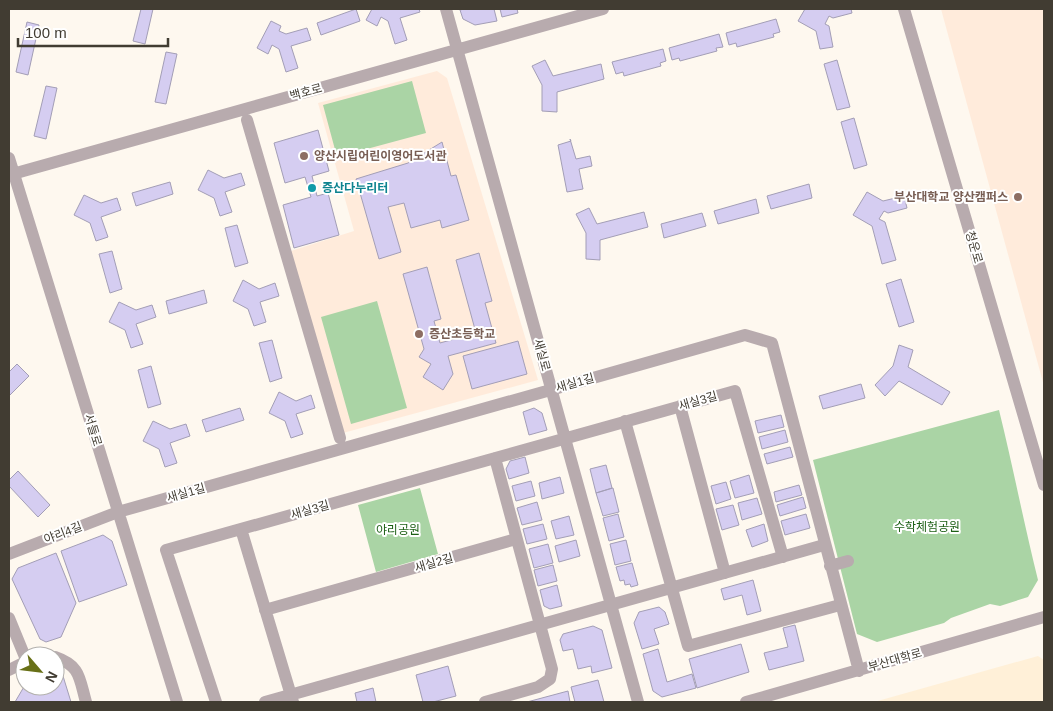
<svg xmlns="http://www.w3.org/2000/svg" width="1053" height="711" viewBox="0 0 1053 711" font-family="Arial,'Noto Sans KR',sans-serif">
	<rect width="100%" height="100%" fill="#fef8ef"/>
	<path fill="#fff0d8" d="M1038 656 1044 660V702H874Z"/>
	<path fill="#ffebdb" d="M941 9H1044V386Z
		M437 71 447 78 538 380 343 433 291 251 354 231 318 103Z"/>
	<path fill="#aad4a5" d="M412 81 426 133 337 157 323 105Z
		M377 301 407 408 351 424 321 317Z
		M999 410C1013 467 1024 524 1038 580L1028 597 1000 606 990 604 951 618 944 623 877 642 857 634 813 460Z
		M420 488 438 554 376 572 358 505Z"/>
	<path fill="#d5cdf1" stroke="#a39eb6" d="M141 9H153L145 44 133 41Z
		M356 9 360 21 321 35 317 23Z
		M372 9H419L420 12 400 18 407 40 395 44 388 21 381 17 377 26 366 20Z
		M464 9H494L497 21 475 25 463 19 460 10Z
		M500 9H517L518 13 502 17Z
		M805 9H851L852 13 833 18 829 16 825 24 829 26 833 47 820 49 816 31 798 21Z
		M776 19 780 32 773 34 774 37 737 47 736 43 729 45 726 33Z
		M271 21 281 26 279 31 286 34 307 28 311 40 291 46 298 68 286 72 279 49 272 45 268 54 257 48Z
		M27 22 39 25 28 75 16 72Z
		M719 34 723 47 716 48 717 51 680 61 679 58 672 60 669 48Z
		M663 49 666 61 660 63 661 66 624 76 623 72 616 74 612 62Z
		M166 52 177 54 166 104 155 102Z
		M545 60 553 76 601 64 604 79 557 92V112L542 111V85L532 66Z
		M837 60 850 107 837 110 824 64Z
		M46 86 57 88 46 139 34 136Z
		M854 118 867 165 854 169 841 122Z
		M318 130 329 171 312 176 317 196 328 193 339 235 294 248 283 205 311 197 305 177 285 183 274 143Z
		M570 139 576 159 590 156 592 166 579 169 583 189 567 192 558 145 571 141Z
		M442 142 451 176 456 175 469 220 442 228 440 220 411 228 404 203 388 207 401 252 379 259 356 179 408 163Z
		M208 170 224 178 241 173 245 185 225 192 232 212 220 216 214 198 198 190Z
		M170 182 173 194 136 206 132 193Z
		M809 184 812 198 771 209 767 196Z
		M867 192 883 201 904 196 907 208 888 213 884 211 879 219 885 222 896 260 882 264 872 226 853 215Z
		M84 195 101 203 117 198 121 210 101 217 108 237 96 241 90 223 74 215Z
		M756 199 759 213 718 224 714 211Z
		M589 208 597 224 644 212 648 227 600 240V260L586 259V233L576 214Z
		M702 213 706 226 664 238 661 224Z
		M237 225 248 263 235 267 225 228Z
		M112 251 122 289 110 293 99 254Z
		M479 253 492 301 485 303 496 343 448 356 453 374 443 390 423 377 431 364 419 357 424 349 403 274 427 267 441 319 434 321 440 343 476 333 456 260Z
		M901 279 914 322 899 327 886 284Z
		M243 280 259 289 275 283 279 296 260 302 266 322 254 326 248 309 233 301Z
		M204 290 207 303 169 314 166 301Z
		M119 302 136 310 152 305 156 317 136 324 143 344 131 348 125 330 109 322Z
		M272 340 282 378 270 382 259 343Z
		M518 341 527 374 472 389 463 356Z
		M899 345 913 350 908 367 950 392 942 405 899 381 885 396 875 385 893 366Z
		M17 364 29 376 9 396V372Z
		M151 366 161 404 148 408 138 370Z
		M861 384 865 398 823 409 819 396Z
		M279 392 296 401 311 395 315 408 296 414 303 434 291 438 285 421 269 413Z
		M240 408 244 420 206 432 202 420Z
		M534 408 542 413 547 430 529 435 523 412Z
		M781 415 784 427 758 433 755 421Z
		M153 421 170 429 186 424 190 436 170 443 177 463 165 467 159 449 143 441Z
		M785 430 788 442 762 449 759 437Z
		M790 447 793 457 767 464 764 454Z
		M525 457 529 473 509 479 506 469 510 461Z
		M606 465 612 488 596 493 590 469Z
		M18 471 50 505 38 517 9 486V480Z
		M749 475 754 493 735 498 730 481Z
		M560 477 564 493 542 499 539 483Z
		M531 481 535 496 516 501 512 486Z
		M726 482 731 499 716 504 711 486Z
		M799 485 802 495 776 502 774 492Z
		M613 488 619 512 603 516 596 493Z
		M803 497 806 508 780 516 777 505Z
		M757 498 762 514 742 520 738 503Z
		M537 502 542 520 522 525 517 508Z
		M733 505 739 525 722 530 716 509Z
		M618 514 624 537 609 541 603 518Z
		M806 514 810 528 785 535 781 521Z
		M569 516 574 535 556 539 551 521Z
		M543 524 547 539 527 544 523 529Z
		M764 524 768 541 752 547 746 530Z
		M103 535 112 541 127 585 79 602 61 551Z
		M576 540 580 556 559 562 555 546Z
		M626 540 631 561 615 565 610 544Z
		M548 544 553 563 534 568 529 549Z
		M56 553 76 603 61 637 46 642 40 639 12 579 18 568Z
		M632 563 638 585 631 587 630 584 625 585 624 580 620 581 616 567Z
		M553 565 557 581 538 586 534 570Z
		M753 580 761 611 747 615 742 595 724 600 721 589Z
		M557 585 562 606 550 609 544 606 540 590Z
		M659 607 665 612 669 624 654 629 659 644 642 649 634 623 639 612Z
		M795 625 804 661 769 670 764 653 788 647 783 628Z
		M593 626 602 630 612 668 592 673 591 666 578 669 573 649 563 651 560 640 563 634Z
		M741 644 749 672 697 688 689 659Z
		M658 649 667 682 692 674 696 688 662 697 653 691 643 654Z
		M448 666 456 696 433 702H423L416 675Z
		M59 673 63 676 71 702H15L25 685 55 686V674Z
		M598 680 604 702H575L571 687Z
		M373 688 376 702H357L355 693Z
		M568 691 570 702H527Z"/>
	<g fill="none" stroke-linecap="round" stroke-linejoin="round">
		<path stroke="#b8abae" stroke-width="12" d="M446 9 638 702
			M904 9 1044 485
			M247 120 340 438
			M9 158 177 702
			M9 175 603 9
			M680 406 725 573
			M625 421 688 646 840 605
			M241 529 293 702
			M9 554 118 512 745 335 772 343 859 671
			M830 566 848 561
			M265 610 516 539
			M9 618 25 657
			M55 657C81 666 79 678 86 702
			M9 670 25 662
			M216 702 166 550 735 391 783 557
			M265 702 824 545
			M485 702 538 687 550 679 552 669 495 458
			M746 702 1044 617"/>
	</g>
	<g fill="#8d6e63" stroke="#fff" stroke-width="2">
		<circle cx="304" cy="156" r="5"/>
		<circle cx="1018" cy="197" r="5"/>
		<circle cx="419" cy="334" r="5"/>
	</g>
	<circle fill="#0f9aa8" stroke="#fff" stroke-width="2" cx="312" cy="188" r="5"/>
	<g text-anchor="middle" stroke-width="4" stroke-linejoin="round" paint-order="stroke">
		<g font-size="12" fill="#413c32" stroke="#fff">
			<text transform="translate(306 92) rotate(-15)" y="4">백호로</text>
			<text transform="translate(974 247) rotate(74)" y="4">청운로</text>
			<text transform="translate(542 355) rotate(75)" y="4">새실로</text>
			<text transform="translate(575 383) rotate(-16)" y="4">새실1길</text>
			<text transform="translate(698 401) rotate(-16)" y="4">새실3길</text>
			<text transform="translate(93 430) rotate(73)" y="4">서들로</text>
			<text transform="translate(186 493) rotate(-16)" y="4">새실1길</text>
			<text transform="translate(310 510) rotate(-16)" y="4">새실3길</text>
			<text transform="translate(63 533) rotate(-21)" y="4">야리4길</text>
			<text transform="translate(434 563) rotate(-16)" y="4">새실2길</text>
			<text transform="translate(895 660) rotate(-16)" y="4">부산대학로</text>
		</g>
		<g font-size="12" font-weight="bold" fill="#785e54" stroke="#fff" text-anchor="start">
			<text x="314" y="160">양산시립어린이영어도서관</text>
			<text x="1008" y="201" text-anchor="end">부산대학교 양산캠퍼스</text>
			<text x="429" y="338">증산초등학교</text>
		</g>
		<g font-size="12" font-weight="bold" fill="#0d838f" stroke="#fff" text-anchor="start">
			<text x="322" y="192">증산다누리터</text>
		</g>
		<g font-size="12" fill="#1c5f15" stroke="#fff">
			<text x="927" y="531">수학체험공원</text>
			<text x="398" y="534">야리공원</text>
		</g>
	</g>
	<rect width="1053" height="711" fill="none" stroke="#413c32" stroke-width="20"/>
	<g transform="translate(40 671) rotate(118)"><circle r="24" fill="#ffffff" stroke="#b3b1ad"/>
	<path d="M0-4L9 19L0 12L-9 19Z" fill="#687017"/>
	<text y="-8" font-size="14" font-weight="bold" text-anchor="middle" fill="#413c32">N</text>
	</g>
	<path d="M18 38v8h150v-8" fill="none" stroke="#413c32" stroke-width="2.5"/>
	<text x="25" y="38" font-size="15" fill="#413c32" stroke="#ffffff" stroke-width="4" paint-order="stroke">100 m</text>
</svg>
